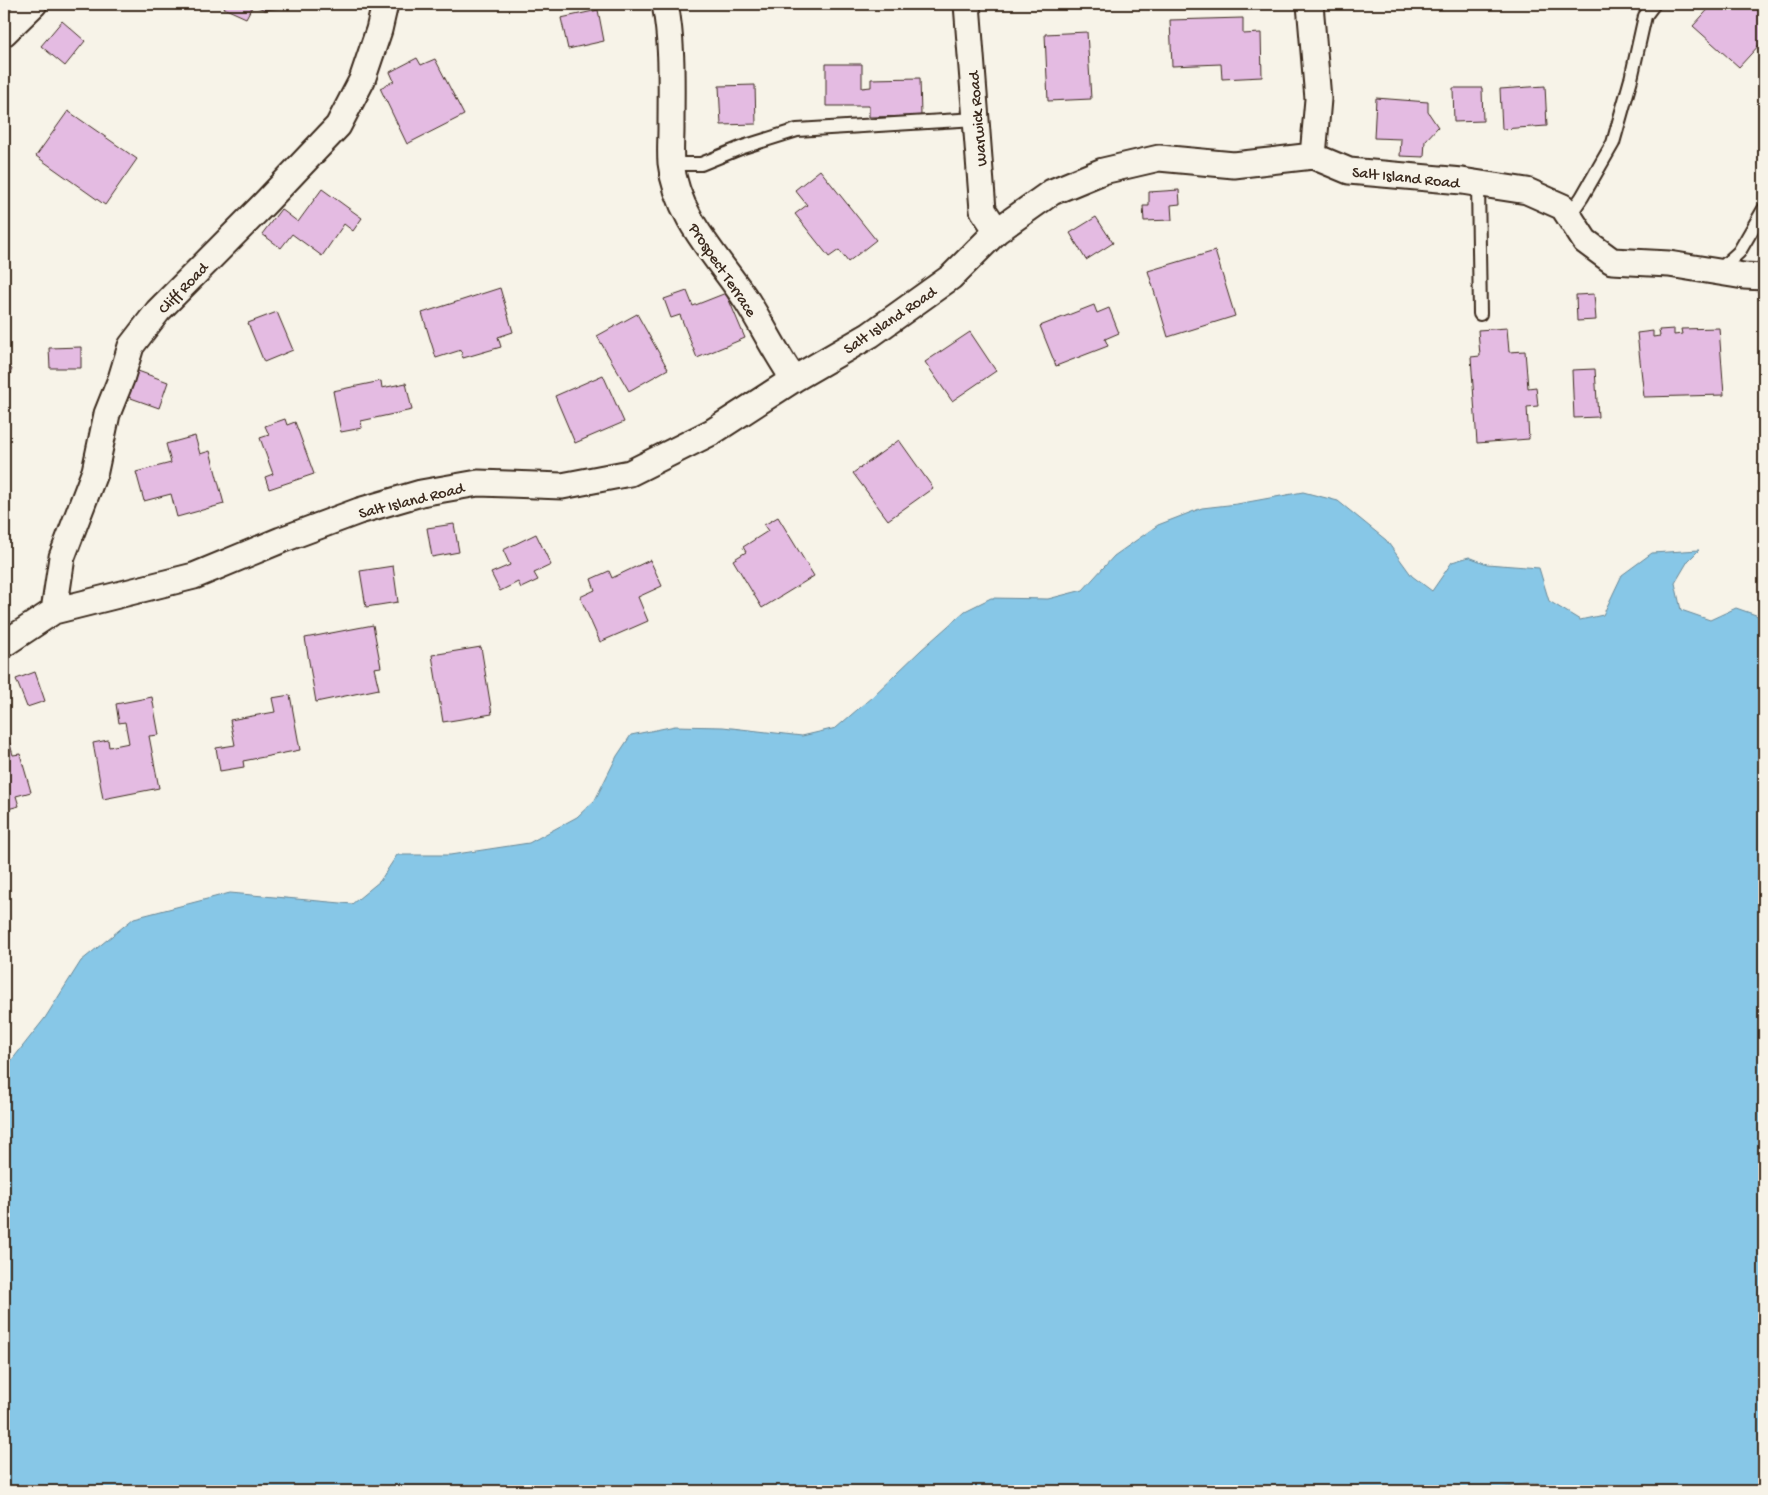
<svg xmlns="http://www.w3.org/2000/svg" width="1768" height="1495" viewBox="0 0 1768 1495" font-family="'Gochi Hand',sans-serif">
	<rect width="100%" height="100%" fill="#f7f3e8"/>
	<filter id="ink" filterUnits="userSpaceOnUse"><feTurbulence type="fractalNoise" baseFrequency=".02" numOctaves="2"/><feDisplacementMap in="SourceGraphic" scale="10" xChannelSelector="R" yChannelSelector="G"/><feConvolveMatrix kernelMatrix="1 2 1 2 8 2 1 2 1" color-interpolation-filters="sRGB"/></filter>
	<g filter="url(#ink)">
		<path fill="#87c7e7" stroke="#698897" d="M1303 492 1338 501 1386 540 1412 576 1432 591 1452 562 1469 557 1487 564 1539 568 1549 601 1580 620 1603 615 1622 575 1652 553 1699 550 1688 561 1675 583 1681 610 1710 620 1736 608 1756 615 1764 623V1491H1564C1543 1481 1518 1482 1496 1491H4V1070L45 1018 81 961 134 918 230 893 352 904 380 881 397 855H450L529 843 577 817 595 800 617 756 631 735 675 726 723 727 802 736 836 728 872 697 921 650 965 611 991 598 1048 599 1083 590 1114 556 1158 525 1202 508 1237 504Z"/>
		<path fill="#e4bbe2" stroke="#3b2a1e" d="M226 4H283L281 8 265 10 253 5 246 18 224 8Z
			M1713 4H1754L1764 13V46L1761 43 1739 67 1693 26Z
			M598 10 604 41 568 49 561 18Z
			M1243 18V34L1261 33 1262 77 1222 79 1221 64 1172 66 1170 20Z
			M62 21 85 41 65 66 41 46Z
			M1087 32 1091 99 1048 101 1045 34Z
			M417 58 421 65 435 59 464 115 407 144 380 88 394 81 390 72Z
			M826 64H862V88L871 87V79L920 78 921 116 869 117V106H826Z
			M755 85 756 124 721 125 719 86Z
			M1545 86 1547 126 1502 129 1500 89Z
			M1453 88H1482L1483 121 1454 122Z
			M1376 98 1428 102V112L1438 127 1425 141 1424 157 1400 156 1401 139 1374 138Z
			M68 111 137 159 105 205 36 156Z
			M820 170 876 240 848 262 839 250 829 257 795 214 807 205 795 190Z
			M322 189 362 218 353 231 344 224 322 256 292 234 281 248 262 234 281 209 298 222Z
			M1179 190 1180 204 1171 205 1172 220 1144 221 1143 206H1149V192Z
			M1096 217 1113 243 1086 260 1070 233Z
			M1215 251 1235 316 1168 337 1148 271Z
			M500 288 513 332 498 337 501 347 463 358 461 350 436 358 422 313Z
			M687 291 693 306 726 293 745 338 697 358 680 315 671 318 664 299Z
			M1594 294 1596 320 1577 321 1576 295Z
			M1094 305 1097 313 1109 308 1119 333 1105 339 1108 346 1056 366 1040 326Z
			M277 312 293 350 264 362 248 323Z
			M637 314 668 369 629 391 597 336Z
			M1507 328 1509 352 1525 351 1528 388 1536 387 1538 406 1527 407 1529 439 1477 443 1471 357 1480 356 1478 330Z
			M1719 328 1724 395 1644 397 1637 333 1653 331V337L1660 336 1659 330 1674 329V335L1682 334 1681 329Z
			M970 332 996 371 952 401 925 362Z
			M81 347V368H50L49 348Z
			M4 365 12 369 4 390Z
			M1595 369 1598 417 1574 418 1572 370Z
			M138 371 168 382 159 408 128 397Z
			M603 375 624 422 575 443 555 396Z
			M381 381 382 388 406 383 412 410 361 421 362 428 341 432 333 391Z
			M285 419 287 425 295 422 314 474 269 489 265 477 273 474 260 438 269 435 265 426Z
			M195 436 200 454 210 451 224 504 177 517 171 494 144 501 136 472 171 463 166 444Z
			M899 440 933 488 888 520 853 473Z
			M778 517 814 576 762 608 733 560 746 552 743 547 768 531 764 525Z
			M454 524 459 552 432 557 427 528Z
			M536 534 551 565 534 573 538 580 521 588 518 582 500 591 491 573 510 565 503 550Z
			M650 560 662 586 638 597 648 621 600 642 580 597 595 590 591 579 609 571 612 578Z
			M393 566 398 602 366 607 360 571Z
			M373 625 381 667 374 668 379 689 316 702 305 638Z
			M481 647 492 714 443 722 432 655Z
			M35 672 45 701 27 707 16 679Z
			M290 695 300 750 243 761 244 767 220 771 216 748 235 745 230 720 275 712 272 698Z
			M152 697 159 735 149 736 159 788 103 799 93 743 108 740 109 747 129 743 125 722 119 723 116 704Z
			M4 722 13 755 20 754 31 792 16 796 19 806 4 810Z"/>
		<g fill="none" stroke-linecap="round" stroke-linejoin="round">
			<defs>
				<path id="lane" d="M671 164H701L743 147 797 130 976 119
					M1478 184 1480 314
					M1569 216 1582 197 1613 143 1631 79 1645 16 1654 4
					M1717 272 1739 252 1764 209"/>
				<path id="street" d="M665 4C673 45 671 87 671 128 671 140 670 151 671 163 677 218 718 257 747 301 763 326 776 354 794 379
					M967 4 983 210 997 231
					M1310 4 1318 99 1313 156
					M4 33 34 4
					M54 611 62 557 95 471 107 414 121 379 131 346 158 311 263 205 338 126 362 80 379 30 385 4
					M4 644 54 611 194 576 281 540 359 511 421 493 478 483 562 486 630 473 712 432 794 379 870 335 951 277 997 231 1052 192 1103 171 1159 158 1234 165 1313 156 1349 171 1462 181 1527 191 1563 207 1585 241 1612 261 1669 264 1744 276 1764 277"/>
			</defs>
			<use href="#lane" stroke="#3b2a1e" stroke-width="16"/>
			<use href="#street" stroke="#3b2a1e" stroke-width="29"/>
			<use href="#lane" stroke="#f7f3e8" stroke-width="12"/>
			<use href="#street" stroke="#f7f3e8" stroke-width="25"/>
		</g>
	</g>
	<g text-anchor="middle" stroke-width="5" stroke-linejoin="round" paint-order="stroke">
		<g font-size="16" fill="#3b2a1e" stroke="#f7f3e8">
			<text transform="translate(976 119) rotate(-95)" y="6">Warwick Road</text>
			<text transform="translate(1406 176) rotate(6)" y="6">Salt Island Road</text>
			<text transform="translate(724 269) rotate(56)" y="6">Prospect Terrace</text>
			<text transform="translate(182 287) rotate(-46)" y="6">Cliff Road</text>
			<text transform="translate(889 319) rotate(-34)" y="6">Salt Island Road</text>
			<text transform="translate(411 499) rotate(-14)" y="6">Salt Island Road</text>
		</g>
	</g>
	<rect width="1768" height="1495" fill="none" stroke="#f7f3e8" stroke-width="20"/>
	<rect x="10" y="10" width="1748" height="1475" fill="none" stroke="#3b2a1e" stroke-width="2" filter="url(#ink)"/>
</svg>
